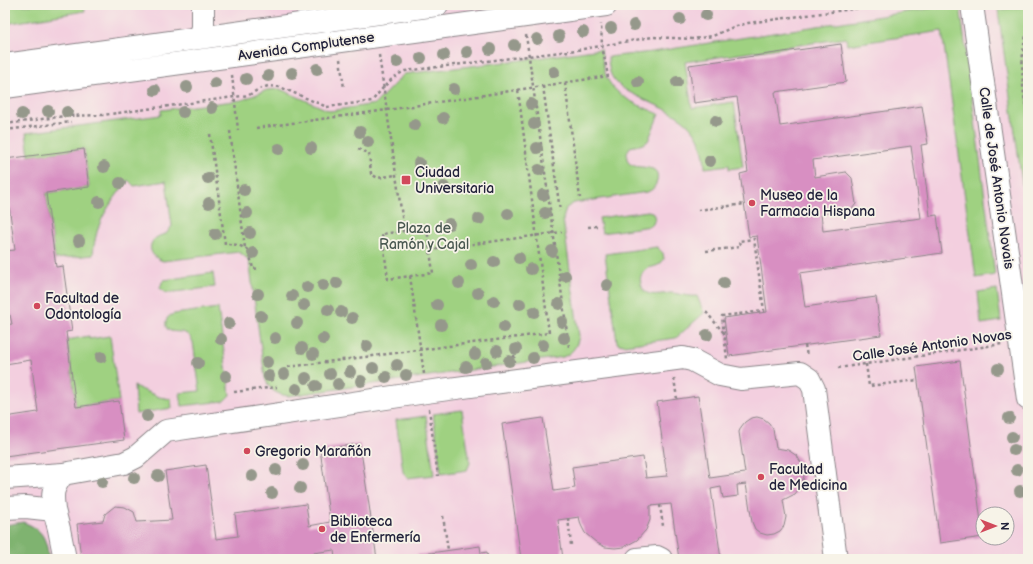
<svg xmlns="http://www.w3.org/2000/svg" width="1033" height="564" viewBox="0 0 1033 564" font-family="'Balsamiq Sans',sans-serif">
	<rect width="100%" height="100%" fill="#f7f3e8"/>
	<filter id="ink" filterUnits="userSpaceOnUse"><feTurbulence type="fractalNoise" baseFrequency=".025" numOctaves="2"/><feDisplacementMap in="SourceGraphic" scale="8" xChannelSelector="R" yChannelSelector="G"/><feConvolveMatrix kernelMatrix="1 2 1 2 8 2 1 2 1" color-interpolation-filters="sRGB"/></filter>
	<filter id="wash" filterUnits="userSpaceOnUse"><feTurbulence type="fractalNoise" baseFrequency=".012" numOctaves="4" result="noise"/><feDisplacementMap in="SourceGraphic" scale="16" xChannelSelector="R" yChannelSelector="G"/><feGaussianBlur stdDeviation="0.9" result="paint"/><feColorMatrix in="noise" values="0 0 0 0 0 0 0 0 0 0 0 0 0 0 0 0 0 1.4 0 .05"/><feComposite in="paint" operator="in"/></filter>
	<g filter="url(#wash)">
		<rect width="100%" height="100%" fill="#f4e8d4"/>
		<path fill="#f3cfdf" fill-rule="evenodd" d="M5 5H1028V559H5ZM983 514H1007V538H983Z"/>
		<path fill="#9fd181" stroke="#607a5e" d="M5 5H84L85 11 5 24Z
			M951 5H960L995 275 976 278 942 31 847 45 846 38 685 62 692 108 734 102 743 167 729 169V165L705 168C703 117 669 113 631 93 623 89 613 82 610 72 609 68 608 62 608 57L652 52Z
			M1028 6V226L998 10Z
			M601 49C602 57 603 66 605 73 613 97 639 105 659 114L648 141 644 144 630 147C628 151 626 154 627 159 630 174 662 159 657 181 655 187 653 190 647 192L574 203 566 208 563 219 579 336C577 346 573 353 563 357L288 396C276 394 269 390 265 378L249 260 239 252 163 261C145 255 147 237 166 234L172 226 166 181 134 186 128 180C108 207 96 220 93 255L55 259 46 193 89 187 84 149 29 156 26 133 161 115V110L242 100 267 90 280 89 330 111 375 104 404 74 530 59Z
			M648 211 652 212 655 218 653 224 651 226 602 233 599 218Z
			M657 247 663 253 664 259C657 271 648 263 642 274 640 277 640 280 641 283 643 300 661 293 672 293 681 294 690 297 697 296L704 313 676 338 624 345 618 344 617 342 605 254Z
			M213 273 215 287 166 293 160 289 162 282 164 280Z
			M997 289 1001 321 981 324 978 292Z
			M218 308 230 395 224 401 182 406 180 393 200 391 193 342C191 338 189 335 185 333 178 330 164 335 166 322 167 317 169 316 174 314Z
			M89 336V339L110 336 119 401 76 407 67 340Z
			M134 386 159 397 171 399 172 408 136 414Z
			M462 410 470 463 467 470 441 474 433 414Z
			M426 416 434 475 407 478 403 472 396 420Z"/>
		<path fill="#7fb36f" stroke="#506a55" d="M23 522C44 530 46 539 49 559H5V525Z"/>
		<g id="blocks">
			<path fill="#d88fc2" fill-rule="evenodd" d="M841 44 846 82 775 92 780 126 922 106 928 144 921 145 930 216 937 215 942 253 800 273 805 307 876 297 881 335 729 356 724 318 767 312 757 236 749 237 740 174 748 172 737 97 694 103 689 65ZM911 146 921 218 823 231 821 214 851 210 856 204 852 178 846 172 815 177 813 160Z
				M84 149 89 187 46 193 56 267 63 266 72 331 66 332 76 407 119 401 124 440 5 456V417L38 412 31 360 5 364V325L12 324 10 315H5V299H8L7 290H5V251L15 250 8 198H5V159Z
				M960 361 983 537 940 543 916 367Z
				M698 396 710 478 745 473 739 432 741 427 745 422 751 418 757 417 764 419 769 423 773 429 776 448 788 450 797 456 803 466 804 476 801 486 795 494 783 500 786 517 784 526 780 531 774 534 767 535 760 533 755 529 752 522 746 484 737 485 738 496 723 498 721 487 711 489 721 559H679L671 504 650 506V520L646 530 637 540 624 547 615 548 605 547 597 543 585 533 581 525 579 517 558 520 563 559H521L502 424 543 418 554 491 575 488 572 467 643 457 646 478 667 476 657 402Z
				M360 444 377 559H335L334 550 313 553V559H81L77 524 103 521 105 514 115 506 125 507 134 512 137 522 172 520 165 471 206 465 216 539 238 536 235 514 306 504 309 526 330 522 320 449Z
				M480 546 481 553 487 552 488 559H417L416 555Z"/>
		</g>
	</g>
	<g filter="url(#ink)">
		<use href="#blocks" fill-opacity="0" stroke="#8b8588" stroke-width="1"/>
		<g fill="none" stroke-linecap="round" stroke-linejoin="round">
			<defs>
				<path id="minor" d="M972 5 1028 399
					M199 38 203 28V5
					M5 65 437 5
					M5 87 606 5
					M5 478 63 474
					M5 508 26 507 54 510 59 529 65 559
					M54 510C52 492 52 489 63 474L124 463 136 457 166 431 426 392 683 358 692 360 720 375 741 379 800 373 809 379 814 389 836 559
					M637 559 657 557 661 559"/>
			</defs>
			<use href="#minor" stroke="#8b8588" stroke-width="24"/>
			<path stroke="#8b8588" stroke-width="2.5" stroke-dasharray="3 3" stroke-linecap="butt" d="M1028 31C1019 50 1022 95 1028 115
				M526 35 569 347
				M379 55 404 231
				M340 59 344 88
				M232 75 238 130
				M565 83 580 198
				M543 86 560 211
				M5 124 65 116 103 115 249 95 259 89 268 86 280 87 327 107 372 101C382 89 391 77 405 71L577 50 653 37 693 39 713 36 733 27 748 23 882 5
				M256 128 387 110 608 76 602 46 601 24
				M5 130 71 122
				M230 131 245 248
				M210 134 225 244C235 244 241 245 249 251L253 269 260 268
				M358 149 369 153 371 174 378 178 396 175
				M698 210 745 204
				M588 227 597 226
				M427 228 433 273 388 279 382 234Z
				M430 250 562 232
				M706 251 740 247 739 241 754 239 764 311 722 316 727 359
				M410 276 424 374
				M67 298 83 296
				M706 312 724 333
				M805 345 807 356
				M514 355 515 362
				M866 364 869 386 918 380
				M288 367 549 333 518 90
				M838 368 1002 344
				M674 378 677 399
				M234 392 277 387
				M429 409 438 476
				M660 505 663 526
				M443 516 448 550
				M568 518 571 545"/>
			<use href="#minor" stroke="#fff" stroke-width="22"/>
		</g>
		<g fill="#95988b">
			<circle cx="706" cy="15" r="6"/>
			<circle cx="680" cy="19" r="6"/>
			<circle cx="634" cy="25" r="6"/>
			<circle cx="611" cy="28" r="6"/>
			<circle cx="583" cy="32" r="6"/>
			<circle cx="559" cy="36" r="6"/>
			<circle cx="537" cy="39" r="6"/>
			<circle cx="514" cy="45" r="6"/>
			<circle cx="490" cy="49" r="6"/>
			<circle cx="467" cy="52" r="6"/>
			<circle cx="444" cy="55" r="6"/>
			<circle cx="421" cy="58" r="6"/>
			<circle cx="397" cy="62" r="6"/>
			<circle cx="317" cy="69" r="6"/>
			<circle cx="554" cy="72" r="6"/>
			<circle cx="292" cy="73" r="6"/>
			<circle cx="268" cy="76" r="6"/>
			<circle cx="246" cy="79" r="6"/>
			<circle cx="638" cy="82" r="6"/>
			<circle cx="677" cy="82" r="6"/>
			<circle cx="215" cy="83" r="6"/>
			<circle cx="187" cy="87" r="6"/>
			<circle cx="454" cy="89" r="6"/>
			<circle cx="155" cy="90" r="6"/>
			<circle cx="531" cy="104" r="6"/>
			<circle cx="212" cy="108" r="6"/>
			<circle cx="48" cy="111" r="6"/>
			<circle cx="67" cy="112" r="6"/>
			<circle cx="183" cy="112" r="6"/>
			<circle cx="22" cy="114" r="6"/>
			<circle cx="443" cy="118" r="6"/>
			<circle cx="716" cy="121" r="6"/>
			<circle cx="534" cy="124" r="6"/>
			<circle cx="415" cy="125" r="6"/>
			<circle cx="360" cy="132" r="6"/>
			<circle cx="368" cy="142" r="6"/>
			<circle cx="311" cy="148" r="6"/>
			<circle cx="537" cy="148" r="6"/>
			<circle cx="279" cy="149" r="6"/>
			<circle cx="710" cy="161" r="6"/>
			<circle cx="419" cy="163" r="6"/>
			<circle cx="104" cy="167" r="6"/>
			<circle cx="539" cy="170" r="6"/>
			<circle cx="208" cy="178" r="6"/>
			<circle cx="120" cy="183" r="6"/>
			<circle cx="444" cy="187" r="6"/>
			<circle cx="244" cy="190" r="6"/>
			<circle cx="543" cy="195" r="6"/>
			<circle cx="99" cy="202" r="6"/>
			<circle cx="209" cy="203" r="6"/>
			<circle cx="247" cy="213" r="6"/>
			<circle cx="545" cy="213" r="6"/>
			<circle cx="508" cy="214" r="6"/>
			<circle cx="479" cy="219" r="6"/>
			<circle cx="449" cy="224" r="6"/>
			<circle cx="250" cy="233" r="6"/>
			<circle cx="215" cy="234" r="6"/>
			<circle cx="79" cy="241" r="6"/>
			<circle cx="552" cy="251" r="6"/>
			<circle cx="253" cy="253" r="6"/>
			<circle cx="519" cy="258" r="6"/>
			<circle cx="494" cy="262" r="6"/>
			<circle cx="471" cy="265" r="6"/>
			<circle cx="531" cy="269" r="6"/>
			<circle cx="565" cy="276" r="6"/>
			<circle cx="337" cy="283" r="6"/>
			<circle cx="459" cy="283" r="6"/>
			<circle cx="724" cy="283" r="6"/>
			<circle cx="323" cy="285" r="6"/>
			<circle cx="607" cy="285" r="6"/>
			<circle cx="307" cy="287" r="6"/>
			<circle cx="478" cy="293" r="6"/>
			<circle cx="258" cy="294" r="6"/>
			<circle cx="292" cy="296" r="6"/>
			<circle cx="494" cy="301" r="6"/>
			<circle cx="520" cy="304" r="6"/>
			<circle cx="559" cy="304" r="6"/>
			<circle cx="304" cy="305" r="6"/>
			<circle cx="437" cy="305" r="6"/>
			<circle cx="328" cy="310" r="6"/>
			<circle cx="341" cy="312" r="6"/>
			<circle cx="534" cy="312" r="6"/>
			<circle cx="261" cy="316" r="6"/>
			<circle cx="352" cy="318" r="6"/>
			<circle cx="562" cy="322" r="6"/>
			<circle cx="229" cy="323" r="6"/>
			<circle cx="297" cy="323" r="6"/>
			<circle cx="441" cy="325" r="6"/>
			<circle cx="504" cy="327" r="6"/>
			<circle cx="707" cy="335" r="6"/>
			<circle cx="275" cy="338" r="6"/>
			<circle cx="564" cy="338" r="6"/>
			<circle cx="221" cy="339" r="6"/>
			<circle cx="323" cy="339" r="6"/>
			<circle cx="543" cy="345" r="6"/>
			<circle cx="367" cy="346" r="6"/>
			<circle cx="302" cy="348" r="6"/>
			<circle cx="516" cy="349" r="6"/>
			<circle cx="497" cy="351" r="6"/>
			<circle cx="313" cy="354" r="6"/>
			<circle cx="475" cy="354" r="6"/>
			<circle cx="101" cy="357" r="6"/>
			<circle cx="533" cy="358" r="6"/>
			<circle cx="509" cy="361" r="6"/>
			<circle cx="267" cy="362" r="6"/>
			<circle cx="198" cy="363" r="6"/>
			<circle cx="486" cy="363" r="6"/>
			<circle cx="397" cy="365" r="6"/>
			<circle cx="466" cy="367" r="6"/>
			<circle cx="373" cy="368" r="6"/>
			<circle cx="998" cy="369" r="6"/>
			<circle cx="350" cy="372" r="6"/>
			<circle cx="284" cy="374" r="6"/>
			<circle cx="330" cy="374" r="6"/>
			<circle cx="406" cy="375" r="6"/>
			<circle cx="226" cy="376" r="6"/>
			<circle cx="269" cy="376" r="6"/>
			<circle cx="386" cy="377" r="6"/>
			<circle cx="306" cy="378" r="6"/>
			<circle cx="361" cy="381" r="6"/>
			<circle cx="338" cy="384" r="6"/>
			<circle cx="316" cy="386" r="6"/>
			<circle cx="296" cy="389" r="6"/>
			<circle cx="147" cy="416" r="6"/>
			<circle cx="1009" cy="418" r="6"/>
			<circle cx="1012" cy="437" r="6"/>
			<circle cx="1014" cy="450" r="6"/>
			<circle cx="303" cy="465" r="6"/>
			<circle cx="276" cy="470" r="6"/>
			<circle cx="1017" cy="470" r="6"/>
			<circle cx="158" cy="476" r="6"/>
			<circle cx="252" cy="476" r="6"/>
			<circle cx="134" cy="478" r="6"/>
			<circle cx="102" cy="482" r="6"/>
			<circle cx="300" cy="488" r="6"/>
			<circle cx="1020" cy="491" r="6"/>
			<circle cx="272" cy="493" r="6"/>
		</g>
	</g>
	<g fill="#d1495b" stroke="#f7f3e8" stroke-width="1.5">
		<rect x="401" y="175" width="10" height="10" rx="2"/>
		<circle cx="752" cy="203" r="4"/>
		<circle cx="37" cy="306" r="4"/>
		<circle cx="247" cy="451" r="4"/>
		<circle cx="761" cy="477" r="4"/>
		<circle cx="322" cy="529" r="4"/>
	</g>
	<g text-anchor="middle" stroke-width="3.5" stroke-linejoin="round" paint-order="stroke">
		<g font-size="14" fill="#22223b" stroke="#f7f3e8">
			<text transform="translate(306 46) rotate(-8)" y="5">Avenida Complutense</text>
			<text transform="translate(997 178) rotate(82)" y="5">Calle de José Antonio Novais</text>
			<text transform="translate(932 345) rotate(-8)" y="5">Calle José Antonio Novas</text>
		</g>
		<g font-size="14" fill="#22223b" stroke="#f7f3e8" text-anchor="start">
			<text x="415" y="177">Ciudad<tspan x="415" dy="16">Universitaria</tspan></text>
			<text x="760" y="200">Museo de la<tspan x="760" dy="16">Farmacia Hispana</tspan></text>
			<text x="45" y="303">Facultad de<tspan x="45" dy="16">Odontología</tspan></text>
			<text x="255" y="456">Gregorio Marañón</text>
			<text x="769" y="474">Facultad<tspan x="769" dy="16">de Medicina</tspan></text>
			<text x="330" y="526">Biblioteca<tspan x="330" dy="16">de Enfermería</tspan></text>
		</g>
		<g font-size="14" fill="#485750" stroke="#f7f3e8">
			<text x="424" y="233">Plaza de<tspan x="424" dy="16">Ramón y Cajal</tspan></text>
		</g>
	</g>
	<rect width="1033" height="564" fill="none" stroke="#f7f3e8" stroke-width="20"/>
	<g transform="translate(995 526) rotate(90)"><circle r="19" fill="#f7f3e8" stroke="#a29fa3"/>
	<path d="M0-3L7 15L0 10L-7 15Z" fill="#d1495b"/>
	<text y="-6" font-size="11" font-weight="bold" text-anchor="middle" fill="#22223b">N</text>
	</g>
</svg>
